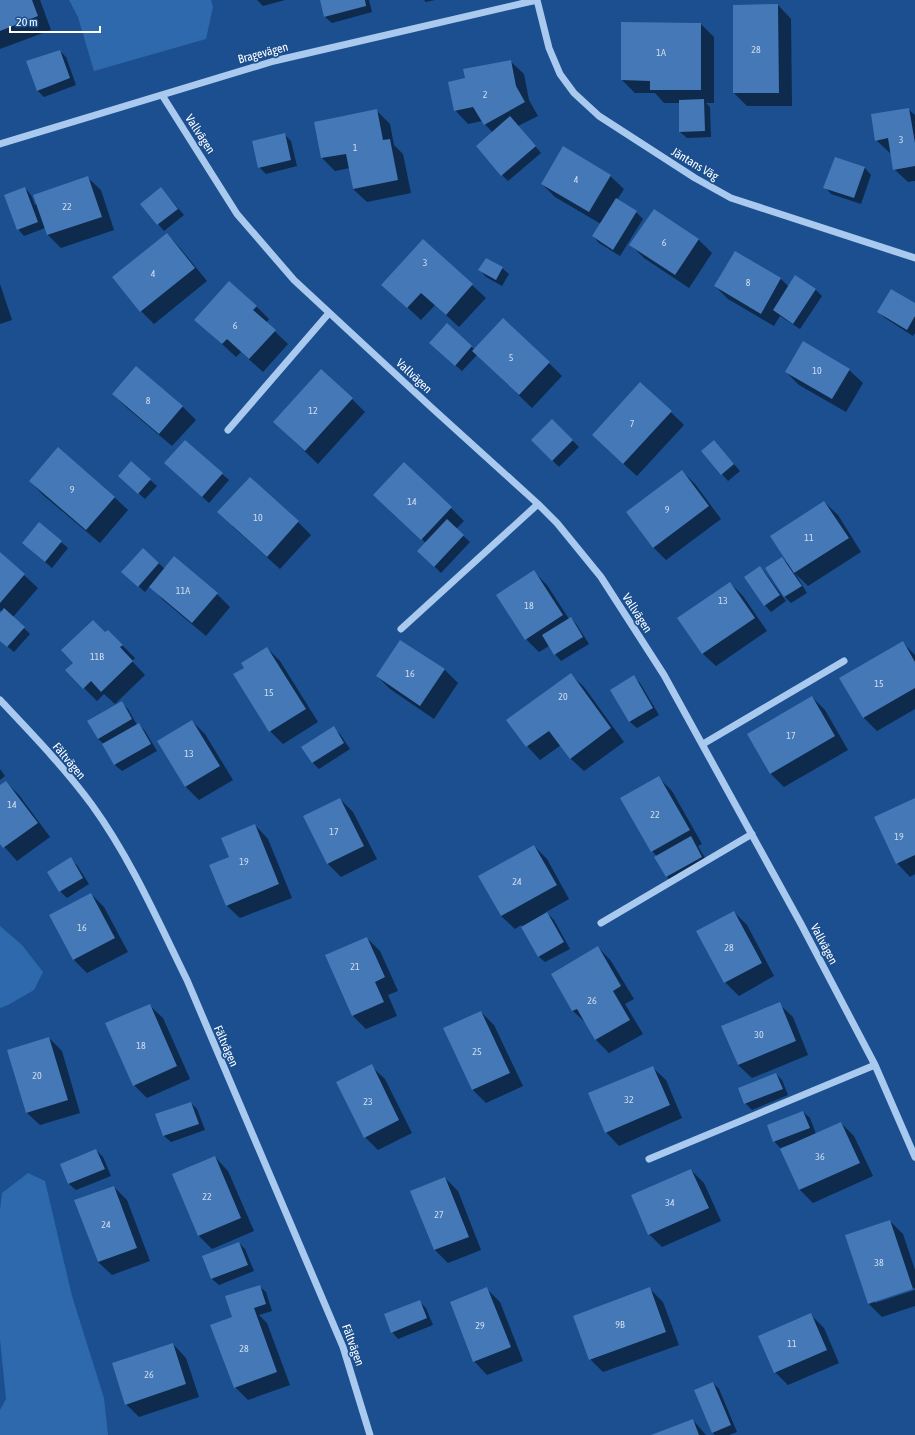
<svg xmlns="http://www.w3.org/2000/svg" width="915" height="1435" viewBox="0 0 915 1435" font-family="'Asap Condensed',sans-serif">
	<rect width="100%" height="100%" fill="#1b4f8f"/>
	<path fill="#2e69ad" d="M69 0H211L213 7 206 39 94 71 78 17Z
		M0 926 22 945 43 972 34 990 8 1005 0 1008Z
		M28 1173 45 1181 72 1296 104 1398 108 1435H0V1410L6 1399 0 1339V1210L2 1193Z"/>
	<path fill="#0007" d="M0 0H40L51 30 0 49Z
		M257 0H285L263 6Z
		M321 0H369L372 12 332 23 325 17Z
		M424 0H435L426 2Z
		M778 5 791 19 792 106H747L734 93V6Z
		M701 24 714 37V103H706L710 107 711 137 687 138 680 132V103H664L655 93H635L622 80Z
		M60 51 66 57 76 85 44 97 37 90Z
		M510 61 524 74 529 100 538 116 518 126 541 153 508 181 502 175 493 133 482 121 468 124 455 110 466 79Z
		M908 109 915 115V181L908 182 894 169 891 153H890L876 140Z
		M377 111 390 124 394 145 403 154 411 193 367 202 353 189 350 168 335 171 322 158Z
		M284 134 291 141 297 166 266 174 259 167Z
		M835 158 865 168 871 175 861 204 831 194 825 187Z
		M610 176 624 189 617 200 636 212 643 219 620 256 599 243 593 236 601 224 555 197 542 184Z
		M87 177 101 190 114 230 61 248 48 235 45 228 24 236 18 229 25 188 31 195 35 205Z
		M161 188 184 215 164 231 141 204Z
		M654 210 699 240 712 253 689 288 644 258 631 245Z
		M167 234 180 248 207 281 154 324 141 311Z
		M423 240 486 298 459 327 435 305 421 320 383 285Z
		M735 253 781 279 789 287 815 289 822 296 800 329 780 316 774 326 728 299 715 286Z
		M502 268 509 274 502 286 486 277 480 270Z
		M0 284 12 320 0 324Z
		M915 304V333L913 336 885 318 879 312Z
		M256 306 269 319 266 323 288 344 263 372 241 352 236 357 196 320Z
		M447 324 474 349 549 363 562 376 532 408 477 355 462 371 437 349Z
		M849 370 863 383 846 412 799 385 786 372Z
		M641 383 684 425 637 476 606 448Z
		M113 394 182 406 196 420 172 446 127 408Z
		M352 399 365 412 318 464 274 422Z
		M552 420 579 447 559 467 532 440Z
		M720 448 740 471 728 481 722 474Z
		M131 463 157 486 145 499 126 482Z
		M165 463 222 474 229 480 209 503Z
		M682 471 695 484 721 519 666 560 653 547Z
		M30 481 114 497 128 510 100 543 43 495Z
		M824 502 838 515 861 552 808 586 795 573 807 593 791 603 785 597 766 568 782 558 788 564Z
		M388 508H451L464 521 456 529 470 542 441 573 419 551 426 543Z
		M298 522 311 535 280 569 232 526Z
		M61 542 68 548 52 568 23 543Z
		M143 549 165 569 217 594 230 607 206 636 163 600 150 586 145 592 129 578Z
		M0 553 38 588 13 617 30 634 14 652 0 640V615L2 612 0 610Z
		M760 567 766 574 786 601 771 612 765 605Z
		M533 571 547 585 569 619 571 618 577 625 589 644 561 661 555 654 549 646 539 652 526 639Z
		M730 583 743 596 767 631 716 666 702 653Z
		M108 631 135 658 132 661 145 675 115 704 104 694 97 701 84 688 105 633Z
		M401 641 445 670 458 683 434 719 390 689 377 676Z
		M902 642 915 655V709L877 731 864 718 840 678Z
		M267 648 280 661 318 722 283 744 270 731 245 668Z
		M570 674 584 687 624 742 584 771 570 758 561 745 540 760 527 746Z
		M633 677 640 683 659 715 637 728 630 722 611 690Z
		M812 697 825 710 848 750 784 787 771 774 748 734Z
		M122 703 128 709 137 725 139 724 145 731 157 751 122 771 115 765 104 744 98 739Z
		M192 721 205 734 233 780 199 800 186 787 158 741Z
		M333 728 340 734 350 749 319 769 313 763 303 748Z
		M0 769 5 776 0 780Z
		M658 777 672 791 702 844 698 846 708 863 673 883 667 877 656 857 657 856 652 851 622 798Z
		M6 782 19 795 50 837 17 861 0 842V786Z
		M340 799 353 812 377 859 341 877 328 864Z
		M915 799V874L910 877 897 863Z
		M255 825 268 839 292 898 240 918 226 905 230 858Z
		M534 846 547 859 569 899 546 912 554 920 570 949 545 962 538 956 521 925 515 929 501 916 479 876Z
		M70 859 77 865 89 884 67 898 60 891Z
		M91 894 104 907 128 952 87 973 74 960 50 915Z
		M734 912 747 925 774 976 739 996 725 982 698 931Z
		M367 938 380 951 398 991 388 995 397 1016 366 1029 353 1016Z
		M598 947 611 961 634 999 625 1004 643 1034 609 1053 596 1040 587 1024 573 1011Z
		M779 1004 793 1017 808 1055 752 1078 738 1065 723 1027Z
		M149 1005 163 1018 190 1079 147 1098 134 1085Z
		M481 1012 494 1025 523 1086 486 1103 473 1090 445 1029Z
		M49 1038 62 1051 80 1113 40 1125 26 1112Z
		M371 1066 385 1079 412 1133 378 1150 365 1137Z
		M652 1067 666 1080 682 1118 619 1146 606 1132Z
		M776 1074 782 1080 788 1095 752 1110 745 1103Z
		M191 1103 197 1109 205 1130 171 1142 164 1136 157 1114Z
		M803 1112 810 1118 816 1134 841 1123 854 1136 873 1176 813 1203 800 1190 782 1150 792 1145 791 1144 780 1148 774 1141Z
		M96 1150 103 1157 111 1176 76 1190 69 1184 61 1164Z
		M215 1157 228 1171 254 1231 212 1249 199 1236 174 1175Z
		M691 1170 704 1183 721 1221 662 1247 649 1234Z
		M445 1178 458 1191 481 1250 448 1263 435 1250 411 1192Z
		M114 1187 127 1200 150 1261 112 1275 98 1262 76 1201Z
		M890 1221 903 1234 915 1270V1288L875 1301V1303L915 1290V1306L882 1317 869 1304 846 1235Z
		M239 1243 245 1249 254 1271 219 1285 212 1279 203 1257Z
		M259 1286 266 1292 272 1311 259 1315 267 1323 290 1385 248 1400 235 1387 234 1317Z
		M487 1289 500 1302 523 1361 487 1375 474 1361Z
		M650 1289 663 1302 679 1345 603 1372 590 1359Z
		M419 1301 426 1308 433 1325 398 1339 392 1332Z
		M811 1315 824 1328 839 1363 788 1385 775 1372Z
		M173 1344 186 1358 199 1397 139 1417 126 1404Z
		M713 1383 719 1389 737 1432 729 1435H715L713 1433 695 1390Z
		M693 1420 706 1435H654Z"/>
	<path fill="#4478b7" d="M0 0H32L38 16 0 31Z
		M320 0H365L366 6 324 17Z
		M778 4 779 93H733V5Z
		M621 22 701 23V90H650V81L621 80Z
		M60 50 70 78 37 91 26 61Z
		M511 60 516 86 525 102 484 125 473 107 454 111 448 82 465 78 463 69Z
		M704 99 705 131 679 132V100Z
		M909 108 915 143V166L893 170 888 138 875 141 871 114Z
		M377 109 383 140 390 139 398 180 353 189 346 154 321 158 314 122Z
		M510 116 536 146 501 176 476 146Z
		M285 133 291 160 258 168 252 141Z
		M563 146 611 175 589 212 541 184Z
		M835 157 865 167 854 198 823 188Z
		M88 176 102 217 47 235 33 195Z
		M25 187 38 222 17 230 4 195Z
		M161 187 178 209 157 225 140 204Z
		M616 198 637 211 613 250 592 236Z
		M654 209 699 239 675 275 629 245Z
		M167 233 195 268 140 312 112 277Z
		M423 239 473 284 446 315 421 293 407 308 381 285Z
		M735 251 781 278 761 314 714 286Z
		M486 258 503 267 496 280 478 270Z
		M795 275 816 289 793 324 773 310Z
		M229 281 257 306 253 310 276 330 249 359 227 339 222 344 194 320Z
		M891 289 915 303V316L907 330 877 312Z
		M503 318 550 362 519 395 472 351Z
		M447 323 472 346 455 366 429 343Z
		M803 341 850 369 832 399 785 372Z
		M136 366 183 406 159 434 112 394Z
		M321 369 353 398 305 451 273 422Z
		M640 382 672 411 623 464 592 435Z
		M552 419 573 440 552 461 531 440Z
		M185 440 223 473 202 497 164 463Z
		M714 440 734 464 721 475 701 451Z
		M58 447 115 497 86 530 29 481Z
		M131 461 151 479 138 494 118 476Z
		M404 462 452 507 421 540 373 495Z
		M682 470 709 506 653 548 626 512Z
		M250 477 299 521 267 557 217 512Z
		M824 501 849 538 794 573 770 536Z
		M447 519 464 535 434 567 417 551Z
		M39 522 62 541 45 562 22 543Z
		M143 548 159 563 138 587 121 572Z
		M0 552 25 574 0 603Z
		M174 556 218 593 192 623 149 587Z
		M782 557 802 586 784 597 765 568Z
		M760 566 780 595 764 606 744 577Z
		M534 570 563 615 525 640 496 595Z
		M730 582 755 618 702 654 677 618Z
		M4 608 25 627 7 647 0 641V613Z
		M571 617 583 637 554 655 542 635Z
		M93 620 105 632 108 630 123 645 120 647 133 661 101 692 91 681 83 689 65 670 73 663 61 650Z
		M400 640 445 669 420 706 376 676Z
		M903 641 915 662V688L863 718 839 678Z
		M267 647 306 709 269 732 233 674 244 668 241 663Z
		M571 673 611 728 570 759 549 731 526 747 506 720Z
		M634 675 653 708 629 722 610 690Z
		M812 696 835 736 770 774 747 734Z
		M122 701 132 719 98 739 87 721Z
		M192 720 220 766 185 787 157 741Z
		M139 723 151 744 114 765 102 744Z
		M334 726 344 743 312 763 301 747Z
		M659 776 690 830 651 852 620 798Z
		M6 781 38 823 3 848 0 844V785Z
		M340 798 364 846 327 864 303 816Z
		M915 798V855L896 864 874 817Z
		M255 824 279 884 226 906 209 865 229 857 221 838Z
		M691 836 702 857 666 877 654 857Z
		M534 845 557 885 501 916 478 876Z
		M71 857 83 878 59 892 47 872Z
		M91 893 115 938 73 960 49 915Z
		M734 911 762 963 724 983 696 931Z
		M547 912 564 942 538 957 521 927Z
		M367 937 385 977 375 982 384 1002 352 1016 325 955Z
		M598 946 621 986 613 991 630 1020 595 1040 577 1009 572 1011 551 974Z
		M780 1002 796 1041 738 1065 721 1026Z
		M150 1004 177 1066 133 1086 105 1023Z
		M481 1011 510 1073 472 1090 443 1028Z
		M49 1037 68 1100 26 1113 7 1050Z
		M372 1064 399 1120 364 1138 336 1082Z
		M653 1066 670 1105 605 1133 588 1093Z
		M776 1073 783 1089 744 1104 738 1088Z
		M191 1102 199 1124 163 1136 155 1114Z
		M803 1111 810 1128 773 1142 767 1125Z
		M841 1122 860 1163 799 1190 780 1149Z
		M96 1149 105 1169 68 1184 60 1164Z
		M215 1156 241 1218 198 1236 172 1174Z
		M691 1169 709 1208 648 1235 631 1195Z
		M445 1177 469 1237 434 1250 410 1191Z
		M114 1186 137 1248 98 1262 74 1200Z
		M890 1220 913 1289 868 1304 845 1235Z
		M239 1242 248 1265 211 1279 202 1256Z
		M260 1285 266 1304 254 1308 277 1372 234 1388 210 1325 232 1317 225 1296Z
		M487 1287 511 1347 473 1362 450 1302Z
		M650 1287 666 1332 589 1360 573 1316Z
		M420 1300 427 1318 391 1333 384 1314Z
		M811 1313 827 1350 774 1373 758 1336Z
		M173 1343 186 1384 125 1405 112 1363Z
		M713 1382 731 1425 712 1433 694 1390Z
		M693 1419 699 1435H651Z"/>
	<g fill="none" stroke-linecap="round" stroke-linejoin="round">
		<path stroke="#a9c9ee" stroke-width="7" d="M537 0 549 48 560 74 574 93 599 116 695 178 731 198 915 258
			M162 95 237 214 294 280 432 408 538 504 557 523 601 577 664 675 801 924 875 1065 915 1157
			M0 144 274 61 537 0
			M228 430 329 313
			M401 629 538 504
			M0 700C32 734 64 767 92 805 131 859 158 921 187 980L343 1347 370 1435
			M703 744 844 661
			M601 923 752 834
			M649 1159 875 1065"/>
	</g>
	<g text-anchor="middle" stroke-width="3.5" stroke-linejoin="round" paint-order="stroke">
		<g font-size="10" fill="#d0dded">
			<text x="756" y="53">28</text>
			<text x="661" y="56">1A</text>
			<text x="485" y="98">2</text>
			<text x="901" y="143">3</text>
			<text x="355" y="151">1</text>
			<text x="576" y="183">4</text>
			<text x="67" y="210">22</text>
			<text x="664" y="246">6</text>
			<text x="425" y="266">3</text>
			<text x="153" y="277">4</text>
			<text x="748" y="286">8</text>
			<text x="235" y="329">6</text>
			<text x="511" y="361">5</text>
			<text x="817" y="374">10</text>
			<text x="148" y="404">8</text>
			<text x="313" y="414">12</text>
			<text x="632" y="427">7</text>
			<text x="72" y="493">9</text>
			<text x="412" y="505">14</text>
			<text x="667" y="513">9</text>
			<text x="258" y="521">10</text>
			<text x="809" y="541">11</text>
			<text x="183" y="594">11A</text>
			<text x="723" y="604">13</text>
			<text x="529" y="609">18</text>
			<text x="97" y="660">11B</text>
			<text x="410" y="677">16</text>
			<text x="879" y="687">15</text>
			<text x="269" y="696">15</text>
			<text x="563" y="700">20</text>
			<text x="791" y="739">17</text>
			<text x="189" y="757">13</text>
			<text x="12" y="808">14</text>
			<text x="655" y="818">22</text>
			<text x="334" y="835">17</text>
			<text x="899" y="840">19</text>
			<text x="244" y="865">19</text>
			<text x="517" y="885">24</text>
			<text x="82" y="931">16</text>
			<text x="729" y="951">28</text>
			<text x="355" y="970">21</text>
			<text x="592" y="1004">26</text>
			<text x="759" y="1038">30</text>
			<text x="141" y="1049">18</text>
			<text x="477" y="1055">25</text>
			<text x="37" y="1079">20</text>
			<text x="629" y="1103">32</text>
			<text x="368" y="1105">23</text>
			<text x="820" y="1160">36</text>
			<text x="207" y="1200">22</text>
			<text x="670" y="1206">34</text>
			<text x="439" y="1218">27</text>
			<text x="106" y="1228">24</text>
			<text x="879" y="1266">38</text>
			<text x="620" y="1328">9B</text>
			<text x="480" y="1329">29</text>
			<text x="792" y="1347">11</text>
			<text x="244" y="1352">28</text>
			<text x="149" y="1378">26</text>
		</g>
		<g font-size="12" fill="#fff" stroke="#1b4f8f">
			<text transform="translate(263 53) rotate(-15)" y="4">Bragevägen</text>
			<text transform="translate(200 134) rotate(57)" y="4">Vallvägen</text>
			<text transform="translate(695 164) rotate(31)" y="4">Jäntans Väg</text>
			<text transform="translate(414 376) rotate(43)" y="4">Vallvägen</text>
			<text transform="translate(637 613) rotate(57)" y="4">Vallvägen</text>
			<text transform="translate(69 761) rotate(50)" y="4">Fältvägen</text>
			<text transform="translate(824 944) rotate(62)" y="4">Vallvägen</text>
			<text transform="translate(226 1046) rotate(66)" y="4">Fältvägen</text>
			<text transform="translate(353 1345) rotate(70)" y="4">Fältvägen</text>
		</g>
	</g>
	<path d="M10 26v6h90v-6" fill="none" stroke="#ffffff" stroke-width="2"/>
	<text x="16" y="26" font-size="12" fill="#ffffff" stroke="#1b4f8f" stroke-width="3" paint-order="stroke">20 m</text>
</svg>
